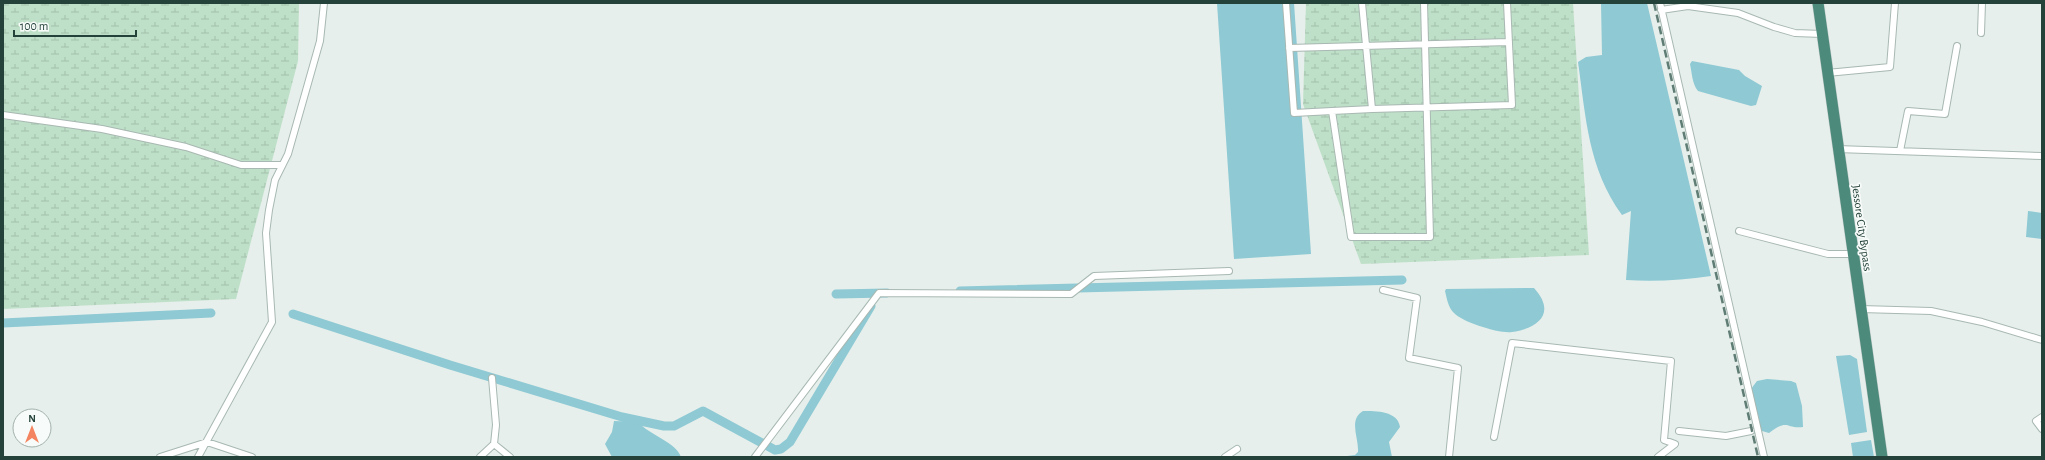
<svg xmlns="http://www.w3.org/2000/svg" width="2045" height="460" viewBox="0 0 2045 460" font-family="'Alegreya Sans',sans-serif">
	<defs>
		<pattern id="wetland-marsh" width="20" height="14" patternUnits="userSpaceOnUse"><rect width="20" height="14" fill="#bfe0c8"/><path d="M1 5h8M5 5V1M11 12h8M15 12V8" fill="none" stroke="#a4c1ad"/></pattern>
	</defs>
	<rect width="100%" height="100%" fill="#e6efeb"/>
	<path fill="url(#wetland-marsh)" d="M3 3H299L298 61 236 299 3 309Z
		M1306 3H1573L1589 255 1361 264 1303 104Z"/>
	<path fill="#8ec9d4" d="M1217 3H1294L1311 254 1234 259Z
		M1601 3H1647L1711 276C1683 280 1655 282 1626 280L1631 211 1622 215C1588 168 1586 118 1578 62L1586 57 1602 55Z
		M1692 61 1739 70 1745 76 1762 86 1756 105 1751 106 1698 91C1692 84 1692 73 1690 64Z
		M2028 211 2042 213V239L2026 237Z
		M1534 288C1556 312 1540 328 1512 332 1500 334 1462 322 1454 313 1448 307 1447 299 1445 291L1446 289Z
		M1850 355 1857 359 1867 432 1849 435 1836 356Z
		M1767 379 1791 381 1796 383 1802 406 1803 427C1785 429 1789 418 1769 433L1762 431 1757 423 1751 389 1757 381Z
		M1363 411C1376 411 1398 411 1400 427L1389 442 1392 457H1339L1355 455 1358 452C1359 438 1348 420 1363 411Z
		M614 421 638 422C649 435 676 442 681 457H612L605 444 612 432Z
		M1871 440 1874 457H1853L1851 443Z"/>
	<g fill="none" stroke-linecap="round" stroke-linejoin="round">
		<path stroke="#8ec9d4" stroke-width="9" d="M960 291 1402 280
			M836 294 887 293
			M293 314 450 365 622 417 664 426H674L703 411 775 450 781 449 790 442 871 306
			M3 323 211 313"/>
		<defs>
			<path id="minor" d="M1286 3 1294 113 1332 111 1351 237H1430L1424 3
				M1362 3 1372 109 1512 105 1507 3
				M1660 3 1764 457
				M1661 10 1688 6 1738 13 1774 27 1795 33 1822 34
				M1981 33 1982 3
				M1289 48 1509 42
				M1827 73 1890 67 1895 3
				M1332 111 1372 109
				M3 115 102 129 186 147 241 165H282
				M1837 149 2042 156
				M1900 151 1908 111 1945 114 1957 46
				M1739 231 1828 254H1853
				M1383 290 1417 298 1409 358 1458 368 1449 457
				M1861 309 1931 311 1982 322 2042 340
				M2042 417 2036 421 2042 429
				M1679 431 1726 436 1751 431
				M1494 437 1512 343 1671 361 1664 440 1675 444 1658 457
				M494 444 510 457
				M160 457 207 442 252 457
				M198 457 272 322 266 233 269 210 275 180 288 154 320 41 324 3
				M480 457 494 444 496 425 492 378
				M755 457 879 293 1071 294 1094 276 1229 271
				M1225 457 1237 449"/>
			<path id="trunk" d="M1818 3 1882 457"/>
		</defs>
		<use href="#minor" stroke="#a8b8b2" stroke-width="8"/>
		<use href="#trunk" stroke="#c2cac8" stroke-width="12"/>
		<use href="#minor" stroke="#fff" stroke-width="6"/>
		<use href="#trunk" stroke="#4c8a7c" stroke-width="11"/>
		<path stroke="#5f7d75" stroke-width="2.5" stroke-dasharray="8 4" stroke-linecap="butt" d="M1654 3 1758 457"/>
	</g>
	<g text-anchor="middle" stroke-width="3.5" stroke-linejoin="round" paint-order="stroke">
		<g font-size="12" fill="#24423a" stroke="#f7fbf9">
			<text transform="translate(1862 228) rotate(82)" y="4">Jessore City Bypass</text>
		</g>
	</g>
	<rect width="2045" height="460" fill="none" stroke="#24423a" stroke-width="8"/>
	<g transform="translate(32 428)"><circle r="19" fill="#f7fbf9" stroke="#a3b1ad"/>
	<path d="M0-3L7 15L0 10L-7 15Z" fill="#f4845f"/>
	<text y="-6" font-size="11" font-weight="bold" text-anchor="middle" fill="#24423a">N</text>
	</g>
	<path d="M14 30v6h122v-6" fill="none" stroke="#24423a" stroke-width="2"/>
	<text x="20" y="30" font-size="12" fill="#24423a" stroke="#f7fbf9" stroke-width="3" paint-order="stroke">100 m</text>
</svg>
